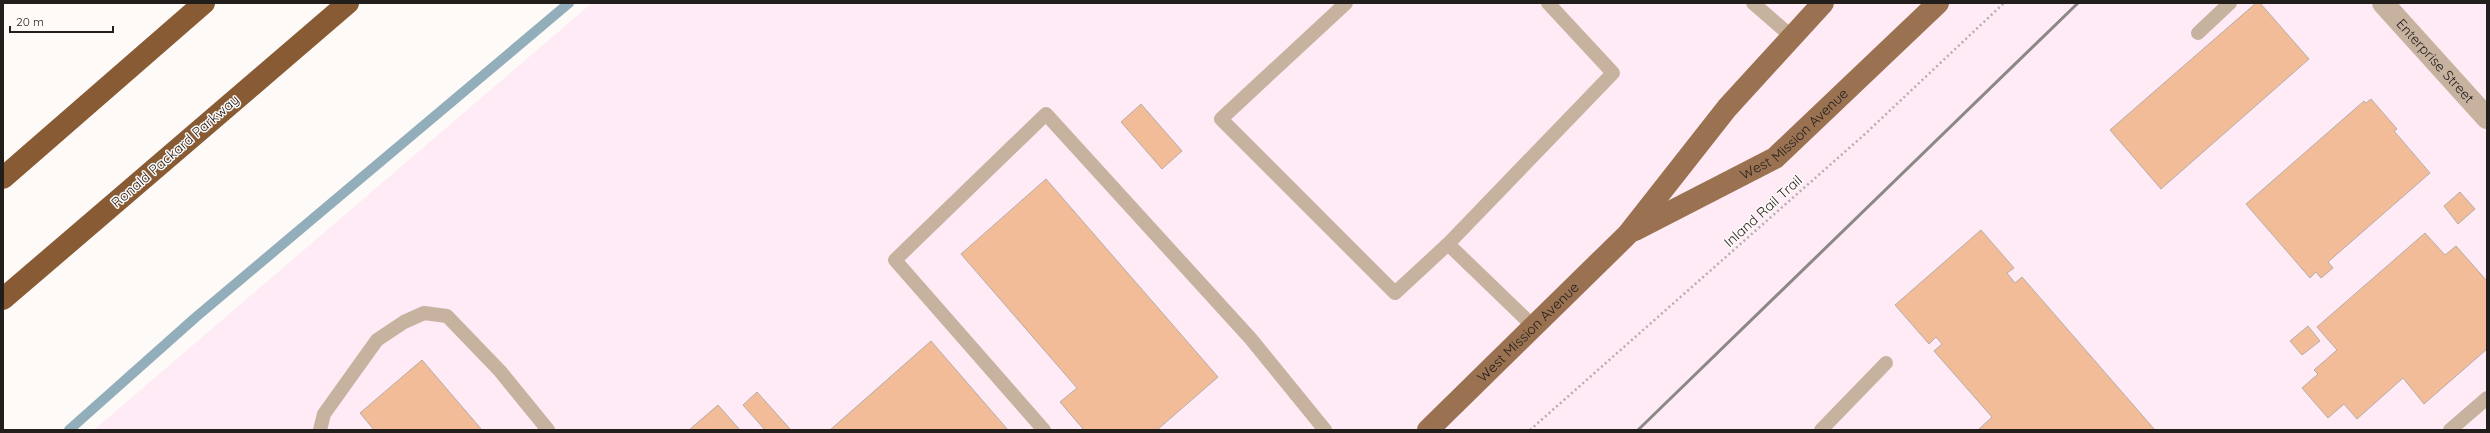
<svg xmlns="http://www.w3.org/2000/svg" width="2490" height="433" viewBox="0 0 2490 433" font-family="Quicksand,sans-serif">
	<rect width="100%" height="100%" fill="#fefaf8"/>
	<path fill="#feebf5" d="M592 3H2487V430H94Z"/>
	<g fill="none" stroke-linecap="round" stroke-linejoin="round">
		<path stroke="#92aeba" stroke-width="10" d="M69 430 196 317 569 3"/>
	</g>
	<path fill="#f3bc98" stroke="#b6ada8" d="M2256 3H2260L2309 59 2161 189 2110 130Z
		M2371 99 2397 129 2394 131 2430 173 2328 262 2333 268 2321 278 2316 272 2310 278 2246 204 2364 101 2366 103Z
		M1141 104 1182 151 1162 169 1121 122Z
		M1046 179 1218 377 1157 430H1084L1060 402 1077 388 961 254Z
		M2460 192 2475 209 2458 224 2444 206Z
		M1981 230 2014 268 2007 273 2015 283 2022 277 2155 430H1978L1992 417 1934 351 1942 344 1936 337 1929 344 1895 305Z
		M2425 233 2445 255 2456 246 2487 281V349L2424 404 2403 378 2357 419 2344 404 2328 418 2302 388 2318 374 2314 370 2337 350 2317 327Z
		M2308 326 2320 341 2302 355 2290 341Z
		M931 341 1008 430H830Z
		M422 360 482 430H374L360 413Z
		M757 392 791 430H765L743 405Z
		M718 405 740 430H689Z"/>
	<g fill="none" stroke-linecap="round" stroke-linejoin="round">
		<path stroke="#b3afad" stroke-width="2.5" stroke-dasharray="2 3" stroke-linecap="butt" d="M1530 430 1865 134 2004 3"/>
		<path stroke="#c7b19f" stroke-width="14" d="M1346 3 1221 119 1395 293 1448 244 1613 73 1548 3
			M1753 3 1792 37
			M2198 33 2230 3
			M1448 244 1533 326
			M320 430 324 414 377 340 404 322 424 313 447 316 500 371 548 430
			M1044 430 895 260 1046 114 1251 339 1325 430
			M1821 430 1886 363
			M2450 430 2487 398"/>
		<path stroke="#c7b19f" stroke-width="22" id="s1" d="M2383 3 2487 118"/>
		<g stroke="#9a7251" stroke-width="22">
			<path id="s2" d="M1635 230 1775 158 1938 3"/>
			<path id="s3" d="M1428 430 1628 234 1727 108 1823 3"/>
		</g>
		<path stroke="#885b34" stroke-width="22" d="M3 178 204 3
			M3 299 348 3"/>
		<path stroke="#8b8886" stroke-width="3" d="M1638 430 2078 3"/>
	</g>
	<g text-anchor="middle" stroke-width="3" stroke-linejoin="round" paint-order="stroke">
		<g font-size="14" fill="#211e1c" stroke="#fefaf8">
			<text dy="5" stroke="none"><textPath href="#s1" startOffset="78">Enterprise Street</textPath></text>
			<text dy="5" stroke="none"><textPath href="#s2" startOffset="187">West Mission Avenue</textPath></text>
			<text transform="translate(175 151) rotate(-41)" y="5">Ronald Packard Parkway</text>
			<text transform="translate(1763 211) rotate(-42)" y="5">Inland Rail Trail</text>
			<text dy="5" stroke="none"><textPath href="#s3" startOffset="140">West Mission Avenue</textPath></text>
		</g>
	</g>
	<rect width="2490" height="433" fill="none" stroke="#211e1c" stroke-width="8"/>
	<path d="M10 26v6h103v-6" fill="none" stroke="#211e1c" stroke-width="2"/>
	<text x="16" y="26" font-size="12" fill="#211e1c" stroke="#fefaf8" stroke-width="3" paint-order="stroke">20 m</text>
</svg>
